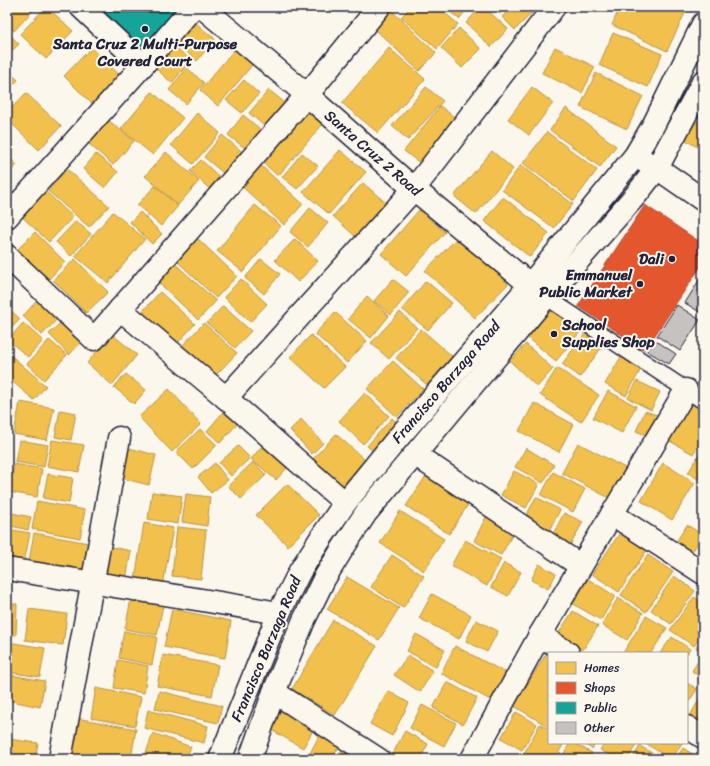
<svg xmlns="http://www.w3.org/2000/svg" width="710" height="766" viewBox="0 0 710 766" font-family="Sriracha,sans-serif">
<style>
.homes{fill:#f2c14e;stroke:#b49148}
.shops{fill:#e4572e;stroke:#aa4732}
.public{fill:#17a398;stroke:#1a7c7c}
.building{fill:#c6c2c0;stroke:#22223b}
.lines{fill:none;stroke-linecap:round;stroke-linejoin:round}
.service-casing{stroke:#22223b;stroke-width:18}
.pedestrian-casing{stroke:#22223b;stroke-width:25}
.minor-casing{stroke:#22223b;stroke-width:25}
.tertiary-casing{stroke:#22223b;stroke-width:25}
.service{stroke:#fbf7ec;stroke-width:15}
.pedestrian{stroke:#fbf7ec;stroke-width:22}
.minor{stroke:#fbf7ec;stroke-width:22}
.tertiary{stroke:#fbf7ec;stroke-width:22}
.poi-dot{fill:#22223b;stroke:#fbf7ec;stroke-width:1.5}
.labels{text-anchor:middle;stroke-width:4;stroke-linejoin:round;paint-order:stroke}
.poi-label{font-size:15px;font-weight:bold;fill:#22223b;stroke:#fbf7ec;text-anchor:end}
.street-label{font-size:15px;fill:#22223b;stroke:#fbf7ec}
</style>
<rect width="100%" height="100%" fill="#fbf7ec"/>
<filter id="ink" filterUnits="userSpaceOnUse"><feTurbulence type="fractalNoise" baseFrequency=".025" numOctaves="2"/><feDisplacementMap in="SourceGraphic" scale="8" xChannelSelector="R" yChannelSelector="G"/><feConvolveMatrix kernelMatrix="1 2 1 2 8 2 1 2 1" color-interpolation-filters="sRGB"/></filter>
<g filter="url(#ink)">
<g class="homes">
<polygon points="12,7 36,7 14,31 7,24 7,12"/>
<polygon points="46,7 47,7 73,31 46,59 20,34"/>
<polygon points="411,7 438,7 458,24 437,49 401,17"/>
<polygon points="444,7 469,7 459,19"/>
<polygon points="481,7 484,7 508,29 491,47 466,23"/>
<polygon points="491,7 506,7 500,14"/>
<polygon points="512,7 530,7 534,11 515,30 502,17"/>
<polygon points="620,7 678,7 686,11 667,51 612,25"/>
<polygon points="391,10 436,53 419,71 374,28"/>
<polygon points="191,19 215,39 197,61 173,40"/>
<polygon points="459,28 481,49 462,68 441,48"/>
<polygon points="7,32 19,44 7,56"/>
<polygon points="613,33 662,54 648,87 599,65"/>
<polygon points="171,44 191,60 172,83 153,66"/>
<polygon points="555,47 595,67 582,93 542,73"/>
<polygon points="91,48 122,77 94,106 64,76"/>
<polygon points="389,48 425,79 378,133 342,103"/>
<polygon points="235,49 253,64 218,106 200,90"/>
<polygon points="187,68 204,83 186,104 169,90"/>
<polygon points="7,70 18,80 7,91"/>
<polygon points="596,73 643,96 627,129 580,107"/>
<polygon points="244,80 259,94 242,113 226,100"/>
<polygon points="426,87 443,101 408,140 392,126"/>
<polygon points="532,87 553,103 529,135 508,119"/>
<polygon points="269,90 289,106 269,130 249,113"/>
<polygon points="152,92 183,118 153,155 121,129"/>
<polygon points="26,93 61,126 39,150 7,119 7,113"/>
<polygon points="440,106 458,120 421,164 404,151"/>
<polygon points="304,108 323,124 278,176 259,159"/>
<polygon points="566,108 616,146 600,167 550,130"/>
<polygon points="197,113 220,133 193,164 171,145"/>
<polygon points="243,115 265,133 250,152 228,135"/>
<polygon points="108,120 134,141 113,165 88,143"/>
<polygon points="697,121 703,124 703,150 685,140"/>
<polygon points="547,132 597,170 574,201 523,163"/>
<polygon points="222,135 247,156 228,177 204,157"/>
<polygon points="340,150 366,172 329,214 303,192"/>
<polygon points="492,151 513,169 476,214 454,196"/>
<polygon points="166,152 199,181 178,205 145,176"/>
<polygon points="302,153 318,166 297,189 282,177"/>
<polygon points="96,154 118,172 105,188 83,169"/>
<polygon points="7,155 17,165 7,175"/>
<polygon points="201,160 225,182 214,193 190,171"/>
<polygon points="256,161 303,204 284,225 237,182"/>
<polygon points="521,165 573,204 554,228 502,190"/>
<polygon points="67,169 109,206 89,227 48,191"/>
<polygon points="363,183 386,203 356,237 333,216"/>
<polygon points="155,186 178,206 161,226 137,205"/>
<polygon points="43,189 73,217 49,242 19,214"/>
<polygon points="503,197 549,233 530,257 484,221"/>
<polygon points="255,205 281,226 243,272 217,251"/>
<polygon points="310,208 328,223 308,247 290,232"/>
<polygon points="419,210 445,232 406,276 381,254"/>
<polygon points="113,212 145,239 108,283 75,256"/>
<polygon points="140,212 162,234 152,244 130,222"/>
<polygon points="76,221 91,234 71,256 56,242"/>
<polygon points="35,232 65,262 48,280 17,250"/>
<polygon points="458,237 508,284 475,318 425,271"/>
<polygon points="197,238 237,276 216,298 176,260"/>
<polygon points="295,239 318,261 298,282 275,260"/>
<polygon points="75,259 108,292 86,313 53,280"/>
<polygon points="261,259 280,274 264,294 245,278"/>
<polygon points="172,261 216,301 198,320 155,279"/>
<polygon points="241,279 267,304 250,322 224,297"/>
<polygon points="393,279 409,292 391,315 374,301"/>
<polygon points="426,281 452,303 428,330 402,309"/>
<polygon points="160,292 195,324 175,346 140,314"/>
<polygon points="41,296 61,315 42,335 23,316"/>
<polygon points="367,296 389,316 371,338 348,319"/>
<polygon points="223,306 251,331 235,348 207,323"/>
<polygon points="7,307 20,319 7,333"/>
<polygon points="551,308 580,332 556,361 527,337"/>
<polygon points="335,312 367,341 347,363 315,334"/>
<polygon points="400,312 417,328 389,359 371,343"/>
<polygon points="63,320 83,341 69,355 49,334"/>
<polygon points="23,323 43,341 28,357 8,340"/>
<polygon points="204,323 237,353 213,378 180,348"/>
<polygon points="421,329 452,356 427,385 396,358"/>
<polygon points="112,334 137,355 112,385 87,363"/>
<polygon points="585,334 602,347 580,377 562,364"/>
<polygon points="311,335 345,367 324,388 290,357"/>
<polygon points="49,340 67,355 44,380 27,364"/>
<polygon points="526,344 553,369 537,387 510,361"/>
<polygon points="7,352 46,386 34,400 7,377"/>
<polygon points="621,357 641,369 626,396 605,384"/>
<polygon points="393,361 423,389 397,417 367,389"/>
<polygon points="557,368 599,395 581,422 540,395"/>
<polygon points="126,374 146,390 134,404 114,387"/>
<polygon points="703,374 703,392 695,388"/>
<polygon points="637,381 660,392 651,410 628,398"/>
<polygon points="169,389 201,424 172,452 139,417"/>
<polygon points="608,391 636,406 622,433 593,418"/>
<polygon points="365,393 389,416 363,444 339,421"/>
<polygon points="689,397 703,405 703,436 693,454 666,439"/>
<polygon points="20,402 54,408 47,440 14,434"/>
<polygon points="534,403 573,424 559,452 519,431"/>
<polygon points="60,410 76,413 71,440 55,437"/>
<polygon points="645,411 657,415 648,436 636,431"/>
<polygon points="223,412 237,424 220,443 207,431"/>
<polygon points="392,418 402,427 377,455 367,446"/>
<polygon points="301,419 323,443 312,454 290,430"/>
<polygon points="200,429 217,445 193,469 176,452"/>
<polygon points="336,434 365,460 342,486 312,460"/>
<polygon points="19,440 48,445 44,467 15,462"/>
<polygon points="52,440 84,445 79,472 47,466"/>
<polygon points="578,443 629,470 613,500 562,473"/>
<polygon points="238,446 250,458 231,476 219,463"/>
<polygon points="262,446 287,468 276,480 251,459"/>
<polygon points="125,447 156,455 149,485 117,477"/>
<polygon points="526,448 554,465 543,483 515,467"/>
<polygon points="703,448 703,482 688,473"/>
<polygon points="253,462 266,475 241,499 228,486"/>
<polygon points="215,463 228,480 211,493 198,477"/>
<polygon points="663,463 695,483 672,520 641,501"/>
<polygon points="14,464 42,469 37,497 9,492"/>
<polygon points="514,471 539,484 526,508 501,495"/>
<polygon points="553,472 585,489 573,512 541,495"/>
<polygon points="428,473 471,500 449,534 406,506"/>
<polygon points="48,474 73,478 69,503 43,498"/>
<polygon points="287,484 319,515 288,546 256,515"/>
<polygon points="152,492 182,496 178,524 148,519"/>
<polygon points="186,494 210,497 207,526 182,522"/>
<polygon points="536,497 560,510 547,535 523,522"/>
<polygon points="37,501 85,510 80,538 32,529"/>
<polygon points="400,511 444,539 424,571 380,543"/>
<polygon points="7,512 31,517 28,530 7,525"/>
<polygon points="564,513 583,522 569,547 551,538"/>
<polygon points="487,515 515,530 501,555 474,541"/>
<polygon points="144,523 173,528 162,591 134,586"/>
<polygon points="626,524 653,541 619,592 592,574"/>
<polygon points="687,525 703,535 692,552 676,542"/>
<polygon points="177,527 206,530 201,579 172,576"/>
<polygon points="7,529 30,533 24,563 7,560"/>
<polygon points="34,533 94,544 88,572 29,561"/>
<polygon points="465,540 501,559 487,586 451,566"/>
<polygon points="107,546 131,551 126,580 101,576"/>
<polygon points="392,555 424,576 403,608 371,587"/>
<polygon points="648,555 673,572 646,612 621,595"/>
<polygon points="504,563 521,572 508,596 491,587"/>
<polygon points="539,564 556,574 548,589 531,580"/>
<polygon points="674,576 695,591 671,624 651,610"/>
<polygon points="347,577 399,608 379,640 327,609"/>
<polygon points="588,579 615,596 601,620 573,604"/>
<polygon points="432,594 471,615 459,639 419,618"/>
<polygon points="694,597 703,603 703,633 694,646 670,630"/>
<polygon points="618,598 643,613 627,640 602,625"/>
<polygon points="131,599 163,605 157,635 125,629"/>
<polygon points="7,604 17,604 16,635 7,635"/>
<polygon points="29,609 67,614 63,645 25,640"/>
<polygon points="172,609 231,621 225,658 164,647"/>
<polygon points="573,611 598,626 583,650 558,634"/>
<polygon points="646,616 667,628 651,653 623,653"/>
<polygon points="333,620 377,646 335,715 292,689"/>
<polygon points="476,620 498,631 487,652 466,641"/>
<polygon points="124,631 157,637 152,665 119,658"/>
<polygon points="416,634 445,650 436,667 407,651"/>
<polygon points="672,637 690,649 687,654 687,653 660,653"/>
<polygon points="703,637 703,652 696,648"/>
<polygon points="7,642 45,648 40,677 7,672"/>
<polygon points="455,646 508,674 494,702 441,673"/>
<polygon points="548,651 549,653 549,727 514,706"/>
<polygon points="163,655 218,665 212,696 157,686"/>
<polygon points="408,655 433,671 420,692 394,675"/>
<polygon points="702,655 703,656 703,679 692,671"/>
<polygon points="118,660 148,666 144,693 114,688"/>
<polygon points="10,675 45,681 40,707 7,700 7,689"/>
<polygon points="447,682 477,698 463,724 433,708"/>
<polygon points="687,683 697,689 687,705"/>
<polygon points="96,688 141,697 135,726 91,718"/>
<polygon points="159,691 222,706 218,723 155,709"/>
<polygon points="388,691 409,703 392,736 370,724"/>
<polygon points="703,693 703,728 688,719"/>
<polygon points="281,705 316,725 303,748 268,728"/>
<polygon points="422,705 456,723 444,746 410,728"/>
<polygon points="148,710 208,726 204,743 144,728"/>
<polygon points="516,712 537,724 522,750 501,738"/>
<polygon points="76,718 136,729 131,759 69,759"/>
<polygon points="540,724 549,729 549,743 564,743 555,759 521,759"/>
<polygon points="405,731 428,744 420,759 400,759 392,755"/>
<polygon points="321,732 341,743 332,759 307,759"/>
<polygon points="153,733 191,747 186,759 144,759"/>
<polygon points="7,739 38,743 35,759 7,759"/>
<polygon points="570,743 574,743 592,753 589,759 561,759"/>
<polygon points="582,743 596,743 592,749"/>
<polygon points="604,743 637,743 628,759 617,759 600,750"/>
<polygon points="645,743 682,743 672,759 670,759"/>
<polygon points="640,746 662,759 632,759"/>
<polygon points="683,748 700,759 676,759"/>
<polygon points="342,750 356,759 337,759"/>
</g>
<polygon class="shops" points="645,205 703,244 703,263 645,350 578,306"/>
<polygon class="public" points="97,7 185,7 148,51"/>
<g class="building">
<polygon points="703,274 703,314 685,303"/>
<polygon points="677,305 700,320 680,351 657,336"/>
<polygon points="655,340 676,354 669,364 647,351"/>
</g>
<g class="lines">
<g class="service-casing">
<polyline id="service" points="546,297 703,401"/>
</g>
<g class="pedestrian-casing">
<g id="pedestrian">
<polyline points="416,454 426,462 581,566"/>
<polyline points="612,514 703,573"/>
<polyline points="540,635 568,653"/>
<polyline points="274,692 378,759"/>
<polyline points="687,727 703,737"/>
<polyline points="60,759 119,438"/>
<polyline points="472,759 540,635 686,390"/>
</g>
</g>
<g class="minor-casing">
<g id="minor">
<polyline points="81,7 143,65"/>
<polyline points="202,7 307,95 414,189 545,297"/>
<polyline points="7,217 143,65 193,7"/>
<polyline points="7,256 94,339 307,95 379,7"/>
<polyline points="120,309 226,398 345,503"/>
<polyline points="226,398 414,189 554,7"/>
<polyline points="7,569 202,600 279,613"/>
</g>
</g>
<g class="tertiary-casing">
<g id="tertiary">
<polyline points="644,161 657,168 703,200"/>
<polyline points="220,759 279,613 300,571 321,538 345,503 397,439 530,285 635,156 654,124 703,24"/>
<polyline points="250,759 274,692 304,620 324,579 343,548 366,513 546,297 636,195 657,168 703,82"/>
</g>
</g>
<use href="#service" class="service"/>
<use href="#pedestrian" class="pedestrian"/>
<use href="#minor" class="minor"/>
<use href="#tertiary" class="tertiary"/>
</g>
</g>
<g class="poi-dot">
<circle cx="145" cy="29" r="4"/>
<circle cx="672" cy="259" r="4"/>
<circle cx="640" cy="284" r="4"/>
<circle cx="554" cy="334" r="4"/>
</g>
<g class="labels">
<g class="poi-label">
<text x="145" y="49" text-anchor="middle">Santa Cruz 2 Multi-Purpose<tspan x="145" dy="17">Covered Court</tspan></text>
<text x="664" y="264">Dali</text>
<text x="632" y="280">Emmanuel<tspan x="632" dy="17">Public Market</tspan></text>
<text x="562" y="330" text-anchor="start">School<tspan x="562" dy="17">Supplies Shop</tspan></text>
</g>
<g class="street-label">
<text transform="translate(373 153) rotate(41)" y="5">Santa Cruz 2 Road</text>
<text transform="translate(446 382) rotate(-49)" y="5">Francisco Barzaga Road</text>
<text transform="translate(266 649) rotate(-67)" y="5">Francisco Barzaga Road</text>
</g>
</g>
<rect width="710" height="766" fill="none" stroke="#fbf7ec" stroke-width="24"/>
<rect x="12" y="12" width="686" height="742" fill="none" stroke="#22223b" stroke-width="1.5" filter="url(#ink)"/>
<rect x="548" y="652" width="140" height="92" fill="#fbf7ec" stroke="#a4a2a5"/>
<rect x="556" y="662" width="20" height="12" fill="#f2c14e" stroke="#a4a2a5"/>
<text x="584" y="672" font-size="12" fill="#22223b">Homes</text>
<rect x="556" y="682" width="20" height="12" fill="#e4572e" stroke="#a4a2a5"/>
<text x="584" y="692" font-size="12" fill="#22223b">Shops</text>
<rect x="556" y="702" width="20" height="12" fill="#17a398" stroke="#a4a2a5"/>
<text x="584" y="712" font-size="12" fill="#22223b">Public</text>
<rect x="556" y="722" width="20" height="12" fill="#c6c2c0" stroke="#a4a2a5"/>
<text x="584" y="732" font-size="12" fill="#22223b">Other</text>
</svg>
